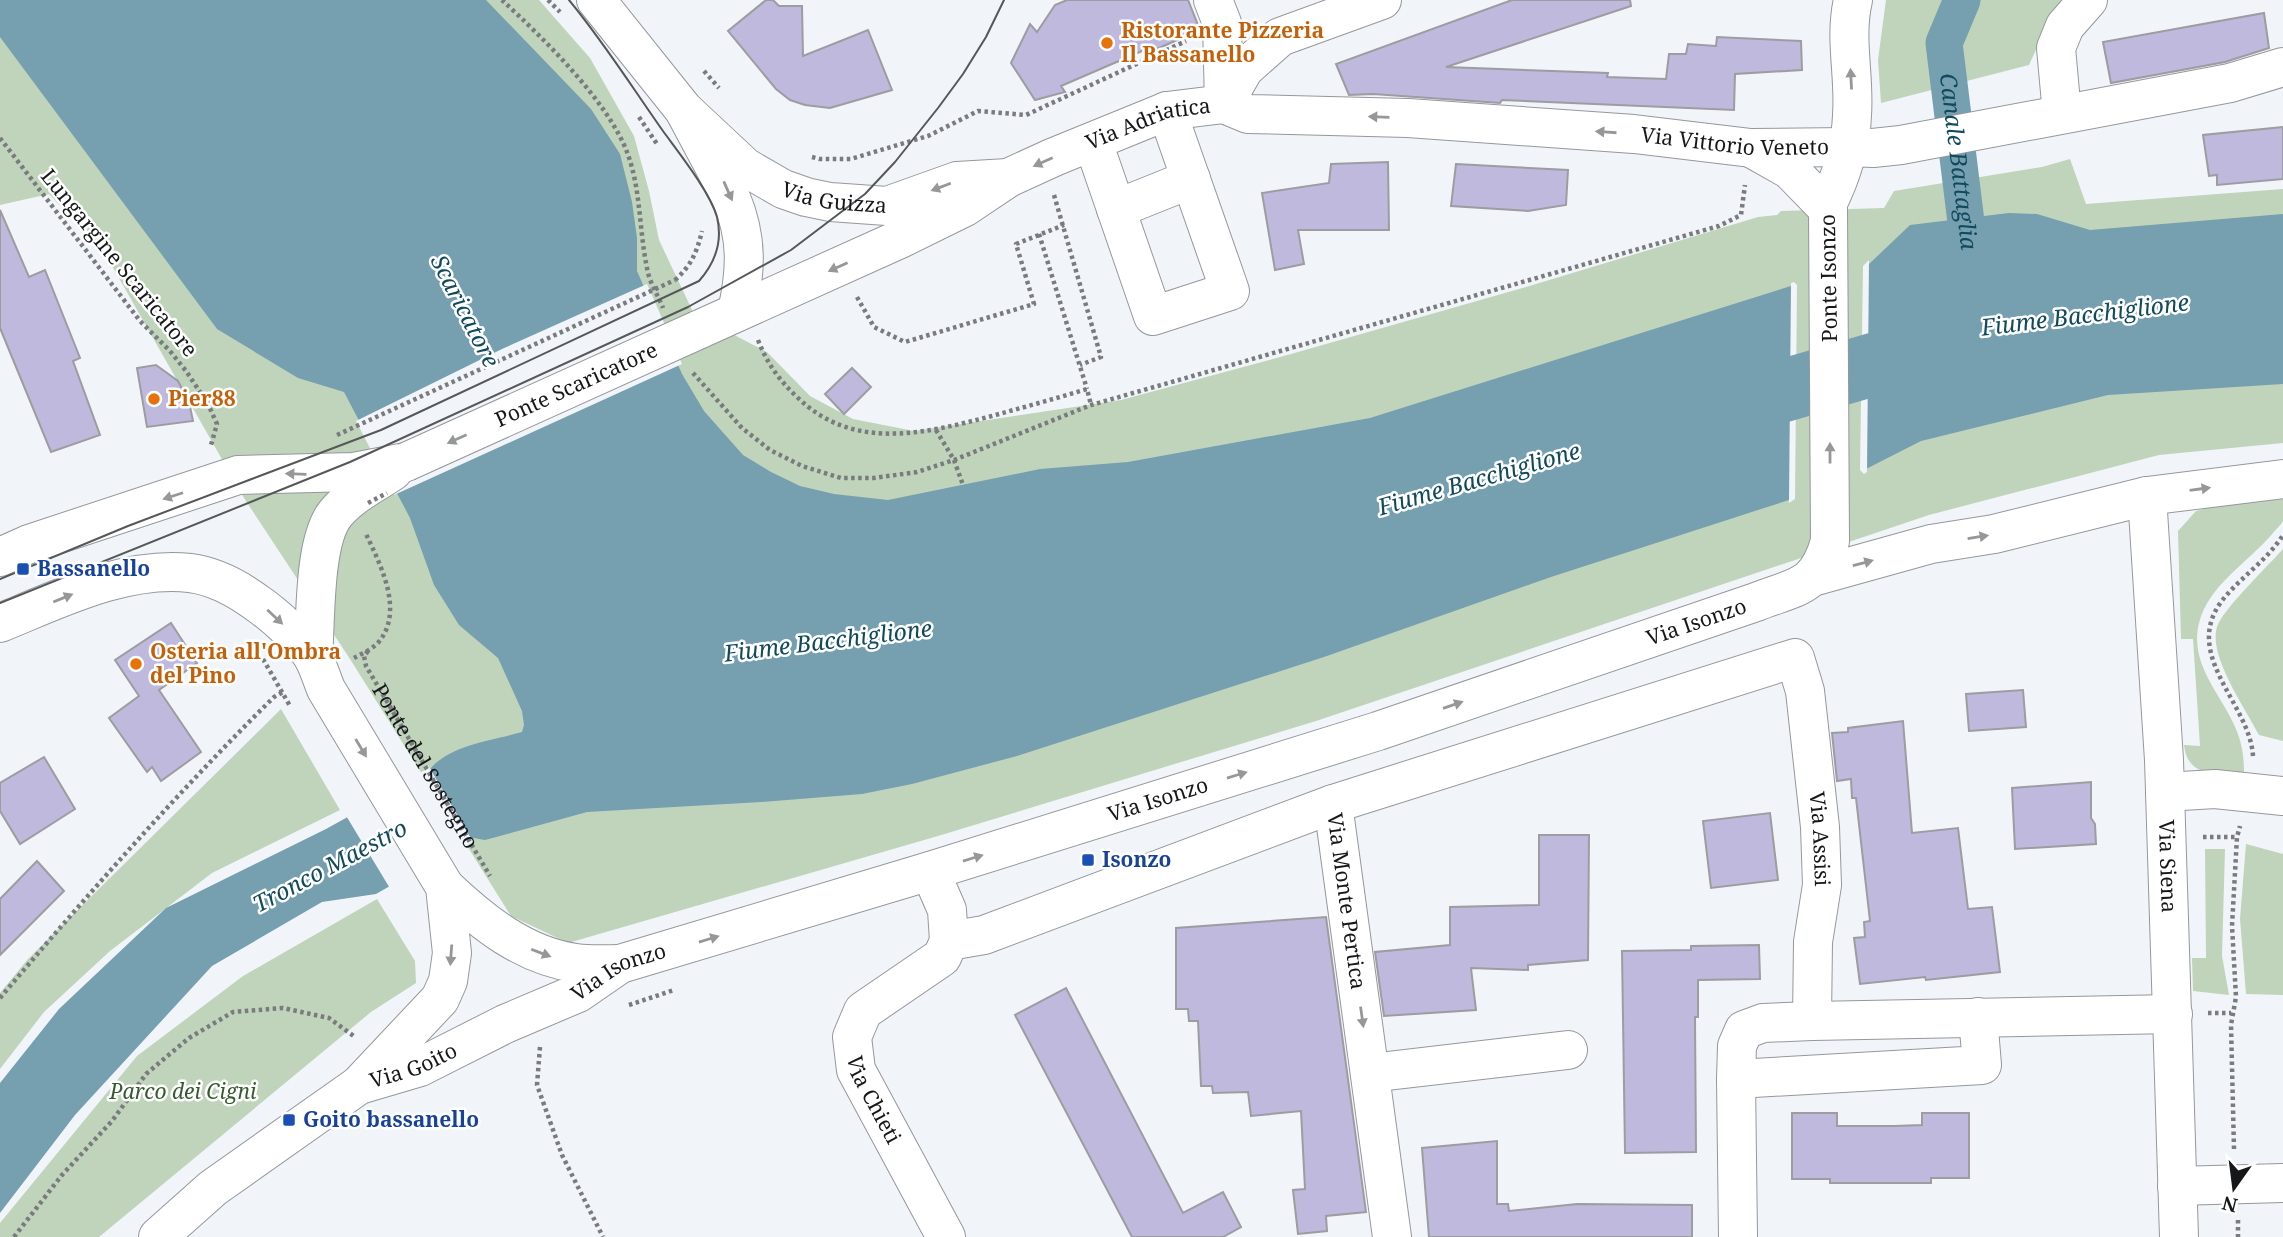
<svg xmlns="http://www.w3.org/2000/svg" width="2283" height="1237" viewBox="0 0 2283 1237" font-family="'Noto Serif',serif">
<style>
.green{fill:#bfd4bb}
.water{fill:#769faf}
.pier{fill:#f1f5f9}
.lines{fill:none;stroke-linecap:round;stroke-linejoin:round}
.canal{stroke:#769faf;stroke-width:37}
.river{stroke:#769faf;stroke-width:63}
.building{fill:#beb9dd;stroke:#9c9ca1;stroke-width:2}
.minor-casing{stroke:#94989c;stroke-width:40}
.major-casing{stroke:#94989c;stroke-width:40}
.path{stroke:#797b7e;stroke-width:4.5;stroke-dasharray:3.5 3.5;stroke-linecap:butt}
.minor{stroke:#fff;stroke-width:38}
.major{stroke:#fff;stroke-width:38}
.tram{stroke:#555759;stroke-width:2}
.major-bridge-casing{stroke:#94989c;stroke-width:40;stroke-linecap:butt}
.path-bridge{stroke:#797b7e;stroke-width:4.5;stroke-dasharray:3.5 3.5;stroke-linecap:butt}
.major-bridge{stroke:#fff;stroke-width:38}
.oneway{fill:#969798}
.food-dot{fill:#e8710a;stroke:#fff;stroke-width:2.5}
.transit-dot{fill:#1a4fb4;stroke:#fff;stroke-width:2.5}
.labels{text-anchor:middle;stroke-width:5;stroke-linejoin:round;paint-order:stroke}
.food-label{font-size:21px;font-weight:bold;fill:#c56008;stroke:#fff;text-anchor:start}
.street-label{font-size:21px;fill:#161719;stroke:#fff}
.transit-label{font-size:21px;font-weight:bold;fill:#164399;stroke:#fff;text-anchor:start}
.park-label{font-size:21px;font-style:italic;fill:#365a2f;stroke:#fff}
.water-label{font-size:23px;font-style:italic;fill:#104a5c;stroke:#fff}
</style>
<rect width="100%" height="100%" fill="#f1f5f9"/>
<g class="green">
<polygon points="0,0 539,0 590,58 634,136 649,191 659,240 694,314 767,352 810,396 853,419 914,431 1121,400 1291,354 1526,287 1758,217 1777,215 1781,211 1884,208 1894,191 2042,167 2070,159 2086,204 2283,189 2283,443 2159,455 1929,515 1316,721 938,836 568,943 511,916 350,659 244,498 103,250 49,194 0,205"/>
<polygon points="1886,0 2062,0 2055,8 2029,65 1881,103 1878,60"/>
<path d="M2283 499C2283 505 2283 515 2283 521 2281 525 2275 530 2273 533 2248 563 2209 584 2199 623 2188 668 2227 699 2239 737 2243 749 2244 761 2244 774 2218 773 2188 779 2184 745L2200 746 2193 639H2181L2178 531 2196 511 2222 504Z"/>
<path d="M2283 549V741L2259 735C2246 709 2208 656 2217 627 2222 610 2269 565 2283 549Z"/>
<polygon points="281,709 340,810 212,873 110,951 44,1012 0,1069 0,993 28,959"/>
<polygon points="2246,844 2283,854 2283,995 2246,994 2240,919"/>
<polygon points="2205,849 2225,849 2222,956 2229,995 2193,991 2192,958 2206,958"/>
<polygon points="377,899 415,961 416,983 371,1012 99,1237 0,1237 0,1223 137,1056 243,976"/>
</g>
<g class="water">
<path d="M0 0H486L591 109 620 154 632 202 637 238V271L682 374 704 411 743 455 771 472 800 486 834 494 888 500 1040 469 1128 462 1370 418 1794 285 1792 499 1551 577 1324 657 1017 756 912 784 862 794 761 802 587 812 485 840 474 838 376 894 322 902 212 966 75 1115 0 1213V1083L59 1009 166 908 326 829 427 773C446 745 491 741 522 732L524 725 522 711 498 658 459 625 434 585 410 518 344 392 298 378 217 329 0 37Z"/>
<polygon points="2009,213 2037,214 2090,230 2283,214 2283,384 2108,395 1921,441 1864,470 1867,266 1910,225"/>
</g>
<g class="pier">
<polygon points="1869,260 1867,472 1864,474 1860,470 1863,266"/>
<polygon points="1794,282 1797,285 1795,499 1789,503 1791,283"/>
<polygon points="647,284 682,364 394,495 356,421 502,349"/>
<polygon points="428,765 473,842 391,890 345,814 425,770"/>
</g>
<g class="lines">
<path class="canal" id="s1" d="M1962 0 1944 43 1972 271"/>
<polyline class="river" points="1710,412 1906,355 1949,338"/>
</g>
<g class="building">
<polygon points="766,0 773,0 779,6 802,6 803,56 868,30 892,90 830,108 805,105 790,100 776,89 728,31"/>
<polygon points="1067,0 1188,0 1200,30 1150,52 1149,48 1061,86 1065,92 1035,100 1011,63 1030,24 1037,32 1055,5"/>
<polygon points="1512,0 1630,0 1631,6 1446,67 1608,73 1607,77 1666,79 1669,54 1686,54 1688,44 1716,46 1717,37 1801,41 1802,70 1735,74 1734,110 1502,100 1500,103 1373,94 1349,95 1336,64"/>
<polygon points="2264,13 2269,48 2225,62 2111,83 2103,42"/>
<polygon points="2283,127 2283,179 2217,185 2217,175 2209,176 2203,135"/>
<polygon points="1388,162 1389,230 1298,230 1304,264 1275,270 1262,193 1329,183 1331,164"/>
<polygon points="1456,164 1568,170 1566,205 1528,211 1451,206"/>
<polygon points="0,210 29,277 45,270 80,358 73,361 100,435 51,452 0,328"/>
<polygon points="156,365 178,381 189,402 193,421 147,427 137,368"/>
<polygon points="852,368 871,387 844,414 825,394"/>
<polygon points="171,623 197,663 159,690 201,752 161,781 152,767 147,772 109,718 139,696 115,660"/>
<polygon points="2023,690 2026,727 1969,731 1966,694"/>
<polygon points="1903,721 1912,833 1958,828 1968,909 1992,907 2000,972 1926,980 1925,977 1860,984 1854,938 1865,937 1864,922 1870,921 1856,798 1852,798 1851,779 1837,781 1832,733 1848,732 1848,728"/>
<polygon points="44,757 75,809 20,844 0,811 0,783"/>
<polygon points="2091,782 2091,818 2095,824 2096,844 2015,849 2012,788"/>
<polygon points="1770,813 1778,880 1711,888 1703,821"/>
<polygon points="1539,835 1589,835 1588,960 1528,965 1528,970 1471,968 1476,1010 1384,1016 1375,952 1450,945 1450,907 1539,905"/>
<polygon points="37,861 64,891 0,955 0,899"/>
<polygon points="1326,917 1366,1212 1326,1216 1327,1231 1298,1234 1293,1190 1305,1189 1301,1111 1251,1116 1248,1092 1213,1093 1212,1086 1201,1086 1198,1021 1189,1021 1188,1009 1176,1009 1176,928"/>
<polygon points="1759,945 1760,979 1698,980 1698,1017 1695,1017 1696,1152 1625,1153 1622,951 1691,950 1691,946"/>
<polygon points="1066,988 1183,1213 1223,1192 1241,1227 1223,1237 1132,1237 1015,1015"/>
<polygon points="1792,1113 1837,1113 1837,1126 1894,1126 1922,1125 1922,1113 1969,1113 1969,1178 1931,1178 1931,1183 1830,1183 1830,1179 1792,1179"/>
<polygon points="1497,1141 1497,1204 1508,1204 1509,1211 1577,1204 1692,1205 1692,1237 1429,1237 1422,1148"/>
</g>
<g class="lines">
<g class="minor-casing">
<g id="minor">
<path d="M596 0 684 110 731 198C748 238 746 271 737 312"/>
<polyline points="1213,0 1222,23 1224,104"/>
<path id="s3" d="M684 110 745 167 783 189 806 197 830 202 887 206 957 181 1008 178"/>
<polyline points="2062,114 2056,48 2065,26 2088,0"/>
<polyline points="1093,142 1153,316 1230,291 1167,111"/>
<polyline points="1848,147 1873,148 1901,145 2230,83 2283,67"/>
<polyline points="1116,209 1191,179"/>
<path id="s4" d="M2147 496 2164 760 2179 1237"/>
<polyline points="1816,576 1931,544 1994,534 2147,496 2283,479"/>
<polyline points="2165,792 2215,789 2283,796"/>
<path id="s5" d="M1333 804 1392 1237"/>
<path id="s6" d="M930 871 947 910 949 941 942 957 863 1011 852 1037 856 1070 946 1237"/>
<path id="s7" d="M949 941 984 935 1333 804 1795 658 1805 691 1820 827 1822 885 1813 942 1812 1021"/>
<polyline points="1370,1073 1568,1050"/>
<polyline points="1736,1079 1982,1065 1978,1017"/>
<polyline points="2177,1186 2283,1183"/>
<polyline points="1738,1237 1736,1079 1737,1046 1744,1030 1763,1023 1812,1021 2173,1014"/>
</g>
</g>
<g class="major-casing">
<g id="major">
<path id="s8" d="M1224 104 1248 114 1408 118 1634 134 1751 148 1848 147"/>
<polyline points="1224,104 1244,69 1280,37 1382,0"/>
<path d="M1827 205C1841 177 1851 147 1852 115 1855 76 1844 39 1853 0"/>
<path id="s9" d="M698 330 900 239 965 207 1008 178 1054 157 1167 111 1224 104"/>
<polyline points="0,557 29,544 238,475 354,472 406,462"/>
<path d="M0 623C59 599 124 566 190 573 214 576 238 589 257 603 273 614 305 642 314 659 319 669 322 679 326 689L445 887 452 953 448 981 440 999 359 1085"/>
<path d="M313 657C316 621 313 540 336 513 351 495 374 484 393 471"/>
<path d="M445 887C482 922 524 956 576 963 590 965 605 964 620 964"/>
<path id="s10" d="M158 1237 213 1188 359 1085 420 1067 505 1024 578 993 620 964 930 871 1378 731 1756 602C1797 586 1817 588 1830 541L1828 209 1790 170 1751 148"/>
</g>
</g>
<g class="path">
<path d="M502 0C543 38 607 100 627 152 641 189 639 230 647 268 649 282 658 295 663 308"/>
<polyline points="548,0 560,12"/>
<polyline points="704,71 719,88"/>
<polyline points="639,117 657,144"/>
<polyline points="0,138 140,321 170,351 186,371 208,404 217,424 211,445"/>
<polyline points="812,157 820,159 851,159 928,136 978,111 1026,115 1186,41"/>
<polyline points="1054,195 1101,357 1080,365"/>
<polyline points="1039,234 1087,389"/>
<path d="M675 280C691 266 697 252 702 231"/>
<polyline points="857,297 874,327 905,342 1034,304 1016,244 1064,225"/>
<path d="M758 340C767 363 779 380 797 397 852 451 922 434 988 417 1021 408 1054 399 1087 389L1091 405"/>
<polyline points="693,373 742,428 770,450 802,466 841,478 874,478 917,472 954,460 1091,405 1719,226 1741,215 1745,185"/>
<polyline points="936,430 954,460 963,485"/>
<path id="s2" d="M368 651 364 656 366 666 490 876"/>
<path d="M354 658C363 653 375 648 381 639 403 608 380 564 366 534"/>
<polyline points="263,659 290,706"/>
<path d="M2253 756C2250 704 2182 656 2221 602 2239 578 2267 561 2283 535"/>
<polyline points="2203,837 2237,837"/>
<path d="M0 998C88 894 177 793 274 697L283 692"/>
<polyline points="629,1005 674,990"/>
<polyline points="2208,1013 2231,1013"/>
<polyline points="540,1047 537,1085 562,1155 603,1237"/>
<polyline points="2234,1149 2231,1025 2236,997 2232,926 2237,837 2240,826"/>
<polyline points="2238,1220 2238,1237"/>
<polyline points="14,1237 62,1175 112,1121 146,1074 189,1038 233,1012 283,1008 329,1018 355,1037"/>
</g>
<use href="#minor" class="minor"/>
<use href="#major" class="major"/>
<g class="tram">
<path d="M0 579 128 526 381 430 699 281C715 263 723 242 717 217 710 192 679 153 663 131 632 87 603 41 569 0"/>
<polyline points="0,603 350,462 688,307 791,250 865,194 895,162 938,108 963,74 986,37 1004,0"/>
</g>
<g class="major-bridge-casing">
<g id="major-bridge">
<path id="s11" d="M406 462 698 330"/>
</g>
</g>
<g class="path-bridge">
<polyline points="337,435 675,280"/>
<polyline points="368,503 387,493"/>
</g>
<use href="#major-bridge" class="major-bridge"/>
</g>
<defs><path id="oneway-solid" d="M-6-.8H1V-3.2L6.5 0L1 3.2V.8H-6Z" transform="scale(1.75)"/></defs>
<g class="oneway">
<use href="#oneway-solid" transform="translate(1851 79) rotate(-93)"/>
<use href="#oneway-solid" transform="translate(1379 117) rotate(-178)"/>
<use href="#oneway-solid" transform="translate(1606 132) rotate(-176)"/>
<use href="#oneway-solid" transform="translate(1043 162) rotate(156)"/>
<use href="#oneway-solid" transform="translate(941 187) rotate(159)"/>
<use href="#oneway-solid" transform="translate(728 191) rotate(66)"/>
<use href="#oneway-solid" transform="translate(838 267) rotate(156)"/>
<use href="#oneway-solid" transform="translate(457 439) rotate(156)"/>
<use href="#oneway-solid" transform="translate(1830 453) rotate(-90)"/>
<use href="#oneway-solid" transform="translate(296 474) rotate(-178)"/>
<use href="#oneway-solid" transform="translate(2200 489) rotate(-8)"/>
<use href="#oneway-solid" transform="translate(173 496) rotate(162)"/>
<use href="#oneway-solid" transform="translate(1978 537) rotate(-9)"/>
<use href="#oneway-solid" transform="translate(1863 563) rotate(-15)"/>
<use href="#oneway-solid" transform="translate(63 598) rotate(-22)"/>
<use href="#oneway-solid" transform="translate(275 617) rotate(43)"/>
<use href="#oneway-solid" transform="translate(1453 705) rotate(-19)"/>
<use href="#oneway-solid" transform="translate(361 748) rotate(59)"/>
<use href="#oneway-solid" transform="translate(1237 775) rotate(-17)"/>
<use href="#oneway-solid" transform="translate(973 858) rotate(-17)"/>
<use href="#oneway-solid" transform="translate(709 939) rotate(-17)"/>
<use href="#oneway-solid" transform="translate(541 953) rotate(21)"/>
<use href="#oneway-solid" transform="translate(451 955) rotate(94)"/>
<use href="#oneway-solid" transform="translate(1362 1017) rotate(82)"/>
</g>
<g class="food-dot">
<circle cx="1107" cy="43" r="7"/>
<circle cx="154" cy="399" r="7"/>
<circle cx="136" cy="664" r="7"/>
</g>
<g class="transit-dot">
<rect x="16" y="562" width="14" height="14" rx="3.5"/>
<rect x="1081" y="853" width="14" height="14" rx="3.5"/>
<rect x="282" y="1113" width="14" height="14" rx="3.5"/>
</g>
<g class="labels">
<g class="food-label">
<text x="1121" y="38">Ristorante Pizzeria<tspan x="1121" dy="24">Il Bassanello</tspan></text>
<text x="168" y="406">Pier88</text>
<text x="150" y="659">Osteria all'Ombra<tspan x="150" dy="24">del Pino</tspan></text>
</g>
<g class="street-label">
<text dy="7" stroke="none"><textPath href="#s9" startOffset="497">Via Adriatica</textPath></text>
<text dy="7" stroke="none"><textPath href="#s8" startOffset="514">Via Vittorio Veneto</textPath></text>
<text dy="7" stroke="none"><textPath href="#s3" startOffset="180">Via Guizza</textPath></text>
<text transform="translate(119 263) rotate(51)" y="7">Lungargine Scaricatore</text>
<text transform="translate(1829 278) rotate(-91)" y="7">Ponte Isonzo</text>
<text dy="7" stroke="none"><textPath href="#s11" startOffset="187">Ponte Scaricatore</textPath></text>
<text dy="7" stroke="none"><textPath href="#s10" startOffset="1671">Via Isonzo</textPath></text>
<text dy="7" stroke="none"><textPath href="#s2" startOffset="133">Ponte del Sostegno</textPath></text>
<text dy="7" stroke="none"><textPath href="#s10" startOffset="1104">Via Isonzo</textPath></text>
<text dy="7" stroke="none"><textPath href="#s7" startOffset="1076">Via Assisi</textPath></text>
<text dy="7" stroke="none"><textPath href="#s4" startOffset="371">Via Siena</textPath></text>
<text dy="7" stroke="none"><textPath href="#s5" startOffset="98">Via Monte Pertica</textPath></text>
<text dy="7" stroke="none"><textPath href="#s10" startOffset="537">Via Isonzo</textPath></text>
<text dy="7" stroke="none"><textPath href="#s10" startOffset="310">Via Goito</textPath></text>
<text dy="7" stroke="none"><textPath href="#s6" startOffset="282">Via Chieti</textPath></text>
</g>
<g class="transit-label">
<text x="37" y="576">Bassanello</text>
<text x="1102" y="867">Isonzo</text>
<text x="303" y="1127">Goito bassanello</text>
</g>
<g class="park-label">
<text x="183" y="1099">Parco dei Cigni</text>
</g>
<g class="water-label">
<text dy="8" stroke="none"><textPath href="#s1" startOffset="166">Canale Battaglia</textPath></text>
<text transform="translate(465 311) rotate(63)" y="8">Scaricatore</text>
<text transform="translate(2085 315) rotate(-7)" y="8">Fiume Bacchiglione</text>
<text transform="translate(1479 479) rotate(-16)" y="8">Fiume Bacchiglione</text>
<text transform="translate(828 641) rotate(-7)" y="8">Fiume Bacchiglione</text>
<text transform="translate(330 866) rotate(-28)" y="8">Tronco Maestro</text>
</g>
</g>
<g transform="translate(2234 1188) rotate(194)" stroke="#ffffff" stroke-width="5" paint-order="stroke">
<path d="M0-5L12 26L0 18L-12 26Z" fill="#161719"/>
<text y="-10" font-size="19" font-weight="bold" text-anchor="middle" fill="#161719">N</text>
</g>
</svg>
